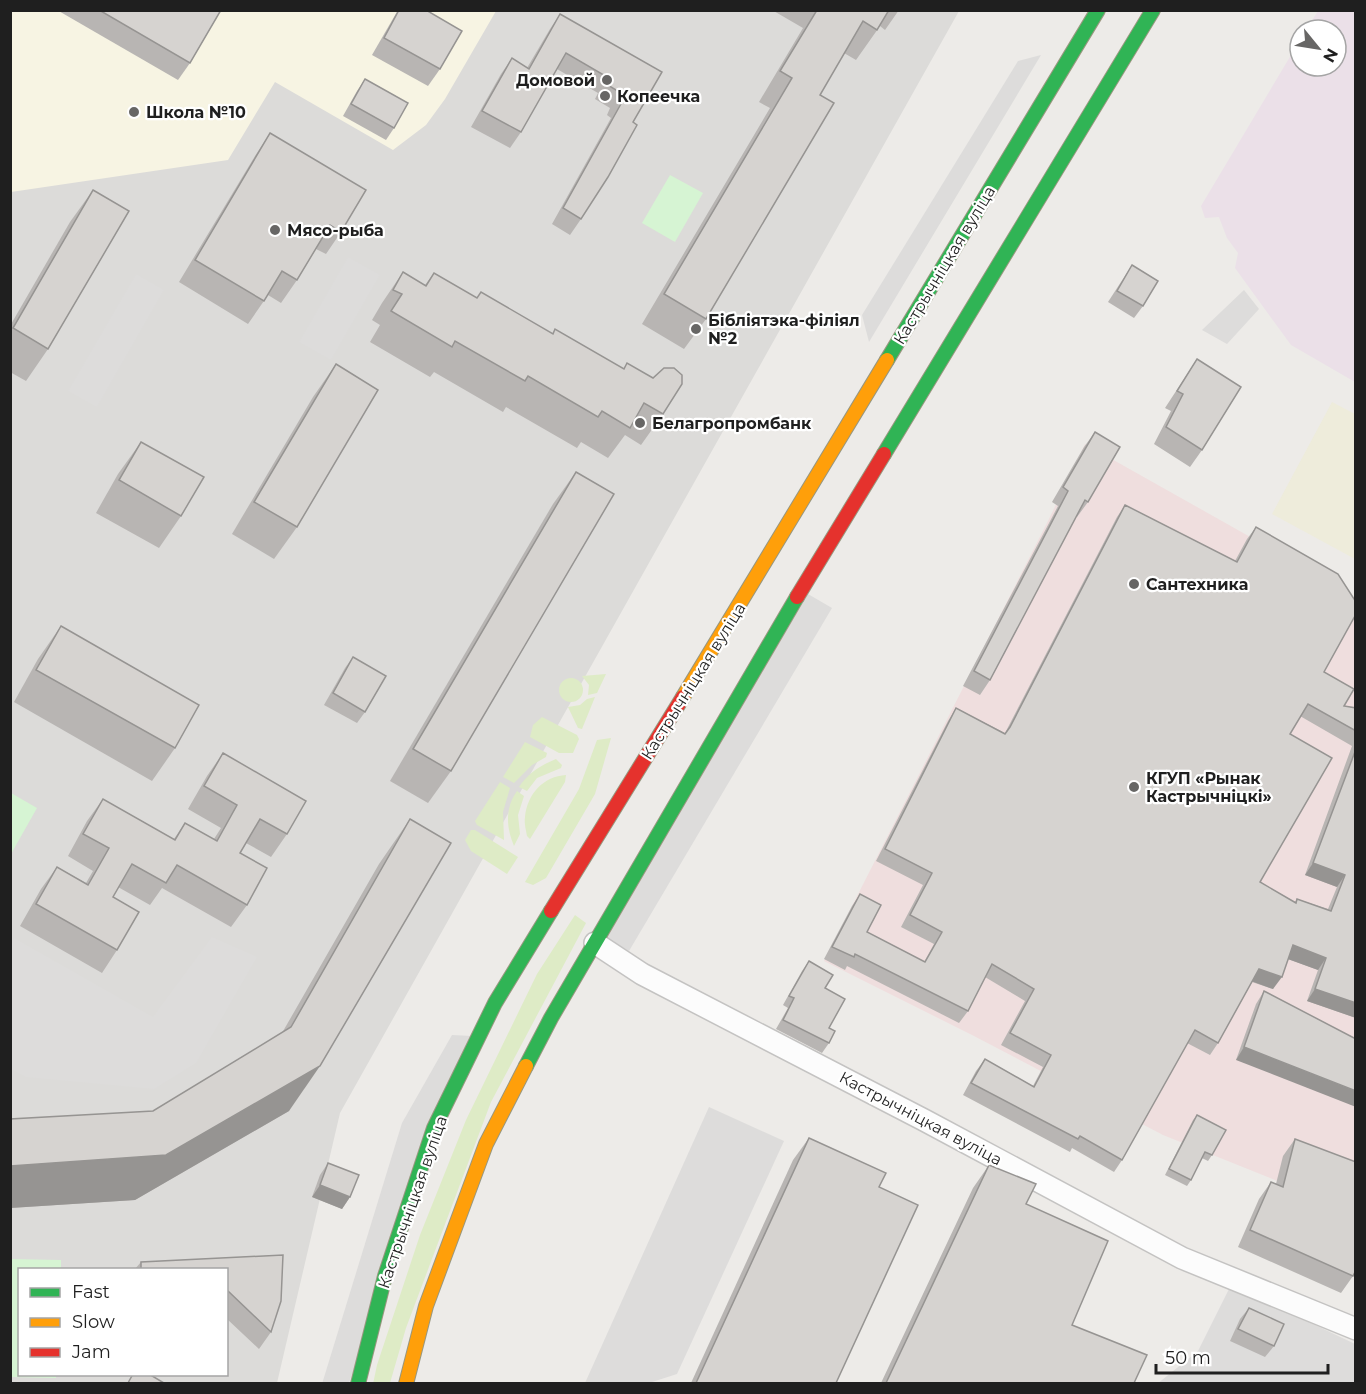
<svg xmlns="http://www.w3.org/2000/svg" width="1366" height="1394" viewBox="0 0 1366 1394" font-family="Montserrat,sans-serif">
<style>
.residential{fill:#dcdbd9;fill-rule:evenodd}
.commercial{fill:#efdede}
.industrial{fill:#ebe0e8}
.education{fill:#f7f4e3}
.farmland{fill:#eeecdb}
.grass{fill:#deebc6}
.park{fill:#d6f4d3}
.parking{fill:#dddcdb}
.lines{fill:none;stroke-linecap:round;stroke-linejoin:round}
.street-casing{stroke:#c4c3c2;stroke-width:24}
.fast-casing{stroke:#98977f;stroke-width:16}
.slow-casing{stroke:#98977f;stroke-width:16}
.jam-casing{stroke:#98977f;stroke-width:16}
.street{stroke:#fcfcfc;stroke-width:21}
.fast{stroke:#30b455;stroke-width:14}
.slow{stroke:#ff9f0a;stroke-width:14}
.jam{stroke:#e5322d;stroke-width:14}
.wall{fill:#b8b5b3;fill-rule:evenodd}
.shaded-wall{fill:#969492}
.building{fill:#d6d3d0;stroke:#969492;stroke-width:1.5}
.poi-dot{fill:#676665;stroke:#fff;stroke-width:2}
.labels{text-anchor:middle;stroke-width:4.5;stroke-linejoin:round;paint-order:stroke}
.poi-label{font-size:16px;font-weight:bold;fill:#1f1f1f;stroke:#fff;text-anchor:start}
.street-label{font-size:16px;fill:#1f1f1f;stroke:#fff}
</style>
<rect width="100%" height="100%" fill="#edebe8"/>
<path class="residential" d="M10 11H959L340 1113 277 1383H11ZM20 1270H226V1374H20Z"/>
<polygon class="commercial" points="1085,444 1334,584 1356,617 1355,1212 1163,1135 974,1036 824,961 1049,519"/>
<polygon class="industrial" points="1318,11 1355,11 1355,382 1291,345 1235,268 1238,253 1227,238 1219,217 1205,218 1201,206 1300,40 1300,66 1336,66 1336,30 1306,30"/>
<polygon class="education" points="10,11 496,11 445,99 426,125 393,150 275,82 228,160 11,192"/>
<polygon class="farmland" points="1332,402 1355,414 1355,559 1272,514"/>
<g class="grass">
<polygon points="606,674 597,693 588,695 589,685 582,676"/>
<circle cx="571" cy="690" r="12"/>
<polygon points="595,697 582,729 578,728 568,707 580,705 587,699"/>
<polygon points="542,717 577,735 579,739 573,753 559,753 530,737 533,725"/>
<polygon points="611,738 595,794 546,878 533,885 525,882 579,789 597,740"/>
<polygon points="525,742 547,753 546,757 532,765 514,783 503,777"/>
<path d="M556 759 562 765 561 768 537 778 527 791 519 787C528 773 541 765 556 759Z"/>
<path d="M566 775 565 782 530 839 527 836C526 830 524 823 525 817 527 794 544 776 566 775Z"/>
<polygon points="500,782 510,788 503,812 504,840 477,825 475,821"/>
<path d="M517 791 524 796 518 815 520 834 514 846C506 827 505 808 517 791Z"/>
<polygon points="471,830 475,830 518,857 507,874 471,851 465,840"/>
<polygon points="575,915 586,923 491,1102 406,1328 390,1383 373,1384 377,1365 420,1235 466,1120 537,974"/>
</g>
<g class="park">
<polygon points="670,175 703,193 675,242 642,223"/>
<polygon points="11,793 37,808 11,854"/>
<polygon points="11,1259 61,1260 61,1269 20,1270 20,1374 56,1375 56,1378 11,1377"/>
</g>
<g class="parking">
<polygon points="1041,55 869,342 862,315 1018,61"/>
<polygon points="348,257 380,275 331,360 299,342"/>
<polygon points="136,274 164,290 97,407 68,391"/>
<polygon points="1244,290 1259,309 1227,344 1202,330"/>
<polygon points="808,594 832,608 629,951 605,937"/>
<polygon points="212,937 257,957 196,1063 154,1089 26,1077 11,1069 10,947 14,938 153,1017"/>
<polygon points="452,1035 472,1036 349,1383 322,1384 402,1123"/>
<polygon points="709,1107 784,1141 677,1374 649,1383 585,1383"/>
<polygon points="1231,1285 1355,1344 1355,1383 1157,1384 1198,1351"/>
</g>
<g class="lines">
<g class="street-casing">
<polyline id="street" points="595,943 642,974 924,1120 1182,1258 1356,1329"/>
</g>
<g class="fast-casing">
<g id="fast">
<polyline points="887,360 1098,10"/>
<polyline points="884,454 1153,10"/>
<polyline points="526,1066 551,1018 797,597"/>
<polyline points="358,1384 385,1276 434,1128 495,1003 551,911"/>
</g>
</g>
<g class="slow-casing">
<g id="slow">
<polyline points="683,697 887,360"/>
<polyline points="406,1384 426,1306 486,1144 526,1066"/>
</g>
</g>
<g class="jam-casing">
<g id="jam">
<polyline points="797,597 884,454"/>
<polyline points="551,911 683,697"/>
</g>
</g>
<use href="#street" class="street"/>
<use href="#fast" class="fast"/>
<use href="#slow" class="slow"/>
<use href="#jam" class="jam"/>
</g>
<g class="wall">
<polygon points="57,10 221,10 190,63 178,80"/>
<polygon points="398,10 426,10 440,69 428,86 372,55"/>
<polygon points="772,10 899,10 885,30 880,26 856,60 844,53 820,95 706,319 684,349 642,324 770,108 759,102 803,28"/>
<polygon points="560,14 662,72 633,122 581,219 570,235 552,224 611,118 607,115 610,108 595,99 598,93 557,69 521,132 510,148 471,127 501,74 512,58 527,68 550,29"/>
<polygon points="365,79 394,128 386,140 343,116 357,91"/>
<polygon points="270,133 341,232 326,254 316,249 297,280 281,303 268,295 248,324 179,282 255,156"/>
<polygon points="93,190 48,349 26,381 10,372 10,326 70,222"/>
<polygon points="1132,265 1143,306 1134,318 1108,302"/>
<polygon points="403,272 425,285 434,273 477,298 552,334 555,329 623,369 627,363 663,414 641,445 625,435 608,458 581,442 577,448 506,407 503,412 434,372 430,377 370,342 380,325 372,320 382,303"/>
<polygon points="1197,359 1202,450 1190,467 1154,444 1171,411 1165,408"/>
<polygon points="336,364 297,527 274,559 232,534 313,397"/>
<polygon points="1095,432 1088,502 1077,517 1076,516 990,680 980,695 963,686 1058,506 1052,502 1084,447"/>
<polygon points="141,442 181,516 159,548 96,513 118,474"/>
<polygon points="576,472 451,771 428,803 390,781 553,504"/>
<path d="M1125 505 1235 561 1247 539 1256 527 1324 672 1344 706 1356 708V1018L1307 1001 1318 970 1288 959 1273 989 1252 982 1218 1043 1210 1055 1187 1043 1122 1160 1114 1172 1072 1148 1070 1152 963 1095 976 1071 985 1059 1033 1086 1043 1067 1001 1045 1025 1001 985 977 968 1011 959 1023 847 966 845 970 824 959 852 906 860 894 867 932 924 962 934 944 901 927 923 885 876 861 948 721 956 708 1005 733 1117 517ZM1300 716 1352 746 1305 875 1337 887 1328 909 1297 899 1295 902 1260 882 1290 734Z"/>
<polygon points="61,626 175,748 152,781 14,702 38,659"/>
<polygon points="353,657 365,712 357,723 324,705 345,668"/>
<polygon points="223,753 287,834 271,857 246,843 240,853 247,905 231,927 162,888 150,905 118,887 113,897 117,950 102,973 20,926 41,889 57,867 86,883 93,871 68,856 87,821 103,799 174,839 185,823 214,839 221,828 188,809 207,776"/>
<polygon points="410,819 289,1111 135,1200 10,1208 10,1119 153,1111 282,1033 379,864"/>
<polygon points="809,961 825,988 829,1028 829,1043 822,1053 776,1029 788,1008 783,1005 802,971"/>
<polygon points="1264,991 1356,1039 1236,1060 1256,1004"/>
<polygon points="1197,1115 1212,1155 1208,1161 1202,1158 1191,1180 1187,1186 1165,1175 1193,1120"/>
<polygon points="809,1138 879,1187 836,1383 691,1383 793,1160"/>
<polygon points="1295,1139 1353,1276 1341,1293 1238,1247 1259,1199 1271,1182 1276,1184 1283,1156"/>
<polygon points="328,1163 350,1197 342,1209 312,1197 320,1175"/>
<polygon points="989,1165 1026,1204 1072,1325 1134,1383 881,1383 973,1188"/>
<polygon points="283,1255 271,1332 259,1349 226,1318 226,1269 135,1269 141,1262"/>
<polygon points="1249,1308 1274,1346 1265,1357 1230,1341 1240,1319"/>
</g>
<g class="shaded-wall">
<polygon points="1313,863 1345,875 1337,887 1305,875"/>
<polygon points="1293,945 1326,958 1318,970 1285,958"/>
<polygon points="1259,969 1282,977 1273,989 1251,981"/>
<polygon points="1315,989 1356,1003 1356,1018 1307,1001"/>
<polygon points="1244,1047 1356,1091 1356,1107 1236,1060"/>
<polygon points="320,1066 289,1111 135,1200 10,1208 10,1166"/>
<polygon points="320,1185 350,1197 342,1209 312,1197"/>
</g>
<g class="building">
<polygon points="99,10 221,10 190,63"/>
<polygon points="399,10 426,10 462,31 440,69 384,38"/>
<polygon points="817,10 889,10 877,30 863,21 820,95 834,103 706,319 664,294 792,78 780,71"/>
<polygon points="560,14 662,72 633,122 637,125 608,177 581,219 563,208 622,102 617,100 621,93 606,84 609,78 566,53 521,132 482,111 512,58 529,69"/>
<polygon points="365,79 408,103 394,128 351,104"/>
<polygon points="270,133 366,190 341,232 330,225 297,280 282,271 264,301 195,260"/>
<polygon points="93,190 129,211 48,349 13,328"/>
<polygon points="1132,265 1158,281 1143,306 1117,291"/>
<polygon points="403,272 426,286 434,273 477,298 481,292 553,334 555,329 624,369 627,363 653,378 664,368 674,368 682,375 682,384 663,414 644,403 630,428 602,411 598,417 528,376 525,381 455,341 452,347 391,311 402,294 393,290"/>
<polygon points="1197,359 1241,387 1202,450 1166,427 1183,394 1177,391"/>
<polygon points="336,364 378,390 297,527 254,502"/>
<polygon points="1095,432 1120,447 1088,502 1085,500 990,680 974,671 1068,491 1063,487"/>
<polygon points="141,442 204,477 181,516 119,480"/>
<polygon points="576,472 614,494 451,771 413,749"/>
<polygon points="1125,505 1237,562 1256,527 1338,574 1356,602 1356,614 1324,672 1354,689 1344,706 1356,708 1356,731 1308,704 1290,734 1332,758 1260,882 1296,903 1297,899 1331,911 1345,875 1313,863 1356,749 1356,1003 1315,989 1326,958 1293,945 1282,977 1259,969 1218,1043 1195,1030 1122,1160 1080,1136 1078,1139 971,1083 985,1059 1034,1087 1051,1055 1010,1033 1034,989 992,964 968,1011 855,954 854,957 832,947 860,894 881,905 867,932 925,962 942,932 910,915 932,873 885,849 956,708 1005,734 1010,727"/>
<polygon points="61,626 199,705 175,748 36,670"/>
<polygon points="353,657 386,676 365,712 333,693"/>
<polygon points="223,753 306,801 287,834 260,819 240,853 267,868 247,905 177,865 166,883 132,864 113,897 139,912 117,950 36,904 57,867 88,885 109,848 83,834 103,799 175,840 185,823 217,841 237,805 204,786"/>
<polygon points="410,819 451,843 320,1066 166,1155 10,1166 10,1119 153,1111 291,1027"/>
<polygon points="809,961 833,975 825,988 845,999 829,1028 835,1031 829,1043 783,1020 794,998 789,996"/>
<polygon points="1264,991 1356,1039 1356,1091 1244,1047"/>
<polygon points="1197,1115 1226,1130 1212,1155 1205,1152 1191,1180 1169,1169"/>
<polygon points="809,1138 886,1173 879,1187 918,1205 836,1383 696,1383"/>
<polygon points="1295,1139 1356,1162 1356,1270 1353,1276 1250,1230 1271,1182 1283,1187"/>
<polygon points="328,1163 359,1175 350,1197 320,1185"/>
<polygon points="989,1165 1036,1184 1026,1204 1108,1241 1072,1325 1147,1355 1134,1383 886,1383"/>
<polygon points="283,1255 281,1301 271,1332 228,1291 226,1291 226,1269 141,1269 141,1262"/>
<polygon points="1249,1308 1284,1324 1274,1346 1238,1329"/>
<polygon points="133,1374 149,1374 164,1383 128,1383"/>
</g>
<g class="poi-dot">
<circle cx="607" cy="80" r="6"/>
<circle cx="605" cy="96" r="6"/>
<circle cx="134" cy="112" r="6"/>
<circle cx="275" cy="230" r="6"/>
<circle cx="696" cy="329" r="6"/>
<circle cx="640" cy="423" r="6"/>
<circle cx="1134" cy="584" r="6"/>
<circle cx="1134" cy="787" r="6"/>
</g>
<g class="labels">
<g class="poi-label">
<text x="595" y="86" text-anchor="end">Домовой</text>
<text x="617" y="102">Копеечка</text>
<text x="146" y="118">Школа №10</text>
<text x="287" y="236">Мясо-рыба</text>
<text x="708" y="326">Бібліятэка-філіял<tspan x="708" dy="18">№2</tspan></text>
<text x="652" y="429">Белагропромбанк</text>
<text x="1146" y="590">Сантехника</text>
<text x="1146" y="784">КГУП «Рынак<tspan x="1146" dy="18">Кастрычніцкі»</tspan></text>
</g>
<g class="street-label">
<text transform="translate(944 265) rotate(-59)" y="6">Кастрычніцкая вуліца</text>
<text transform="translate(693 681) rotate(-58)" y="6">Кастрычніцкая вуліца</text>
<text transform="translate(921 1118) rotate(28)" y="6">Кастрычніцкая вуліца</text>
<text transform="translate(412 1202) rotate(-71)" y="6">Кастрычніцкая вуліца</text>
</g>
</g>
<rect width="1366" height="1394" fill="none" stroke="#1f1f1f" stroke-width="24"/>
<rect x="18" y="1268" width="210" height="108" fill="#ffffff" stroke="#a5a5a5" stroke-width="1.5"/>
<rect x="30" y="1288" width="30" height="9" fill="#30b455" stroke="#a5a5a5" stroke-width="1.5"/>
<text x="72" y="1298" font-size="18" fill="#1f1f1f">Fast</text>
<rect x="30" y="1318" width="30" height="9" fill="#ff9f0a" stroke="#a5a5a5" stroke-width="1.5"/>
<text x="72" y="1328" font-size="18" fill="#1f1f1f">Slow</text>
<rect x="30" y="1348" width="30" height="9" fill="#e5322d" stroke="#a5a5a5" stroke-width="1.5"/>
<text x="72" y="1358" font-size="18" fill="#1f1f1f">Jam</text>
<g transform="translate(1318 48) rotate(120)"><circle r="28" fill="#ffffff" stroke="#a5a5a5" stroke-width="1.5"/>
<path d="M0-4.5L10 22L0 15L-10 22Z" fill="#676665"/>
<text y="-9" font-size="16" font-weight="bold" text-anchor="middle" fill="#1f1f1f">N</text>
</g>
<path d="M1156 1364v9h172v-9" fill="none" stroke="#1f1f1f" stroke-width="3"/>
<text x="1165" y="1364" font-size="18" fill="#1f1f1f" stroke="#ffffff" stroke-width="4.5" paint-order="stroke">50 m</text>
</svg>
